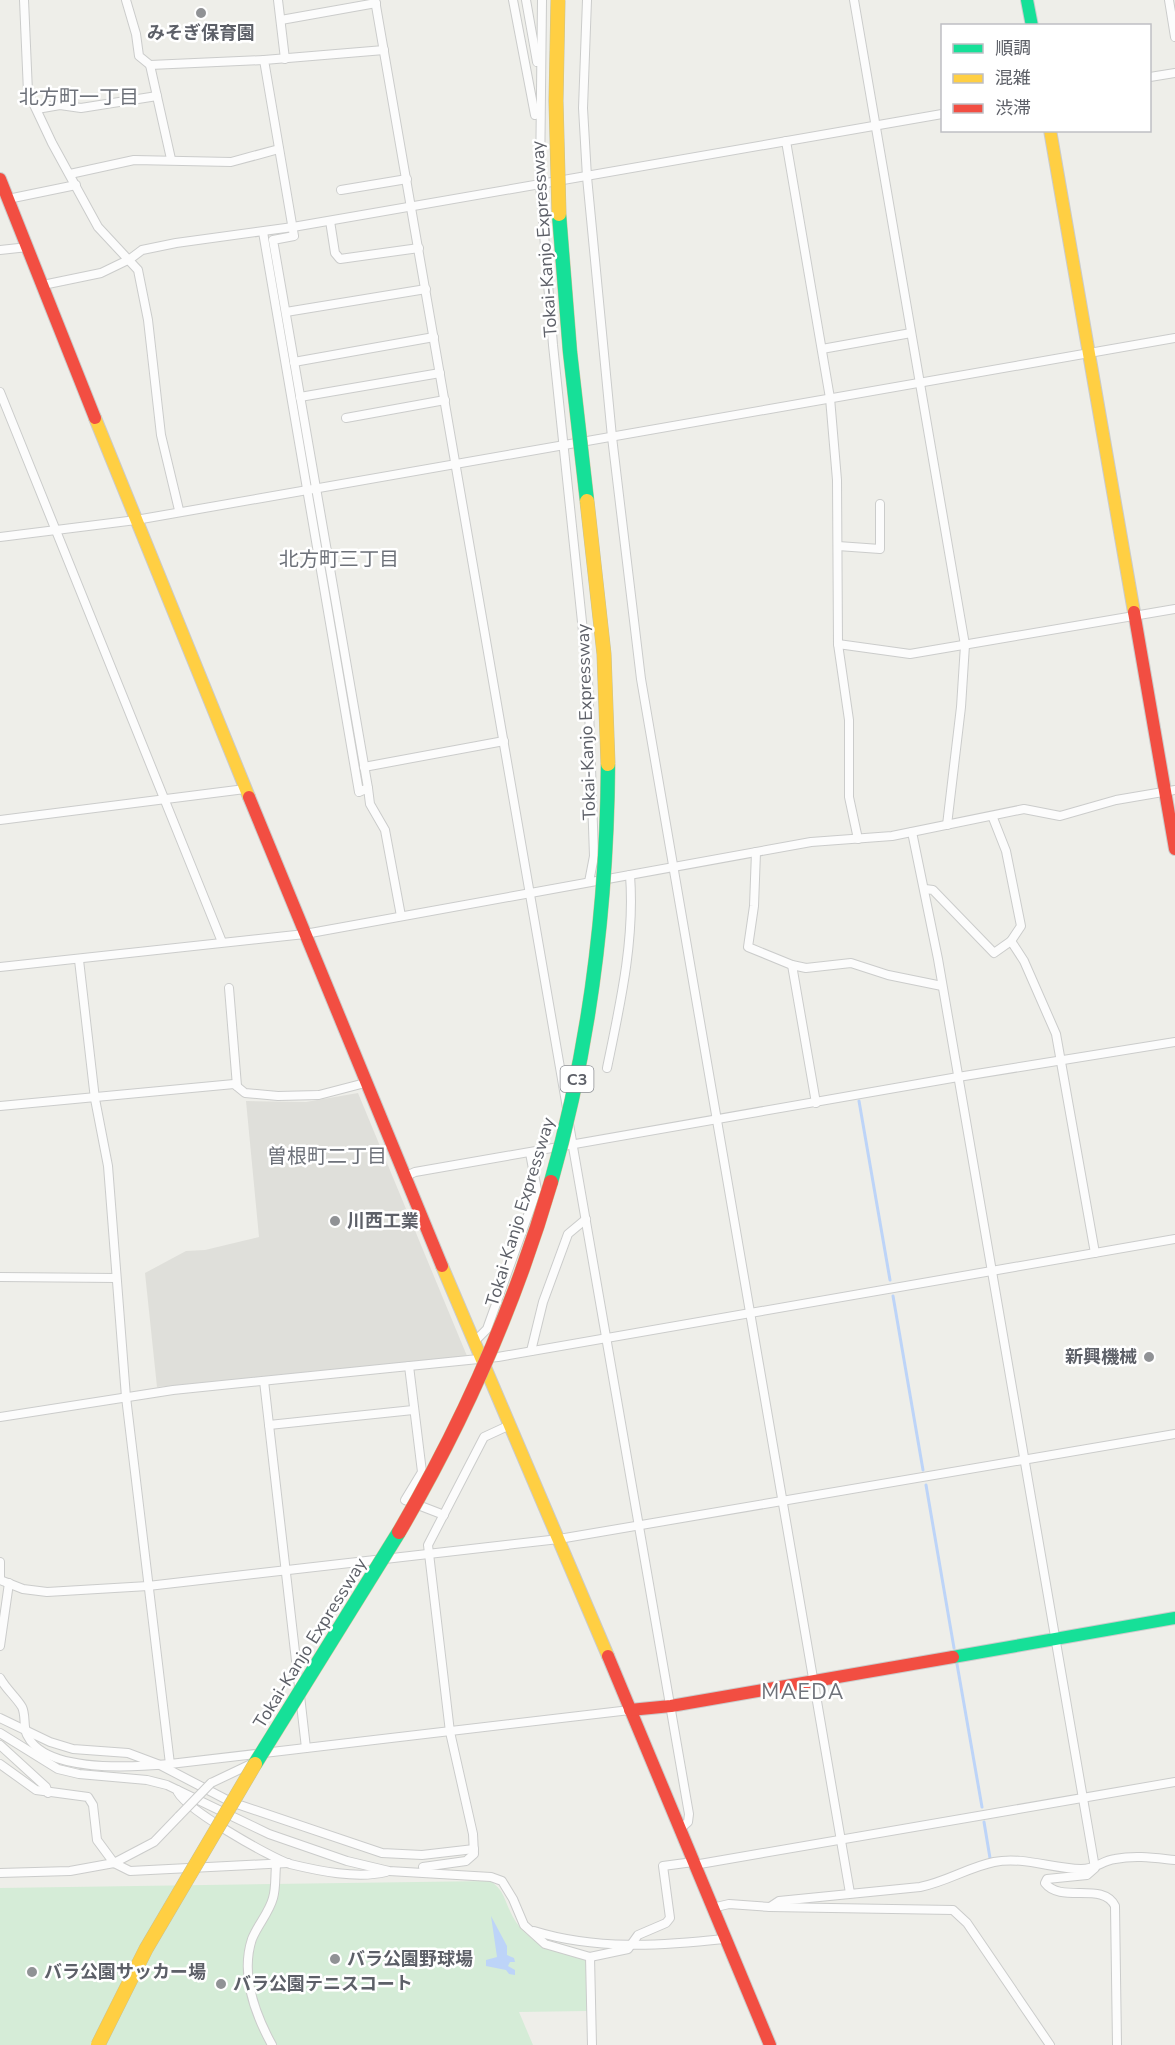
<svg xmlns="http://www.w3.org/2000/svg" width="1175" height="2045" viewBox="0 0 1175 2045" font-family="'Nunito Sans','Noto Sans JP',sans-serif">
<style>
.industrial{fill:#dfdfda}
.green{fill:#d5ecd7}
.water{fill:#bdd4f8}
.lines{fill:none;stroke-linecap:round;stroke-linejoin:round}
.stream{stroke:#bdd4f8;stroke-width:3}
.street-casing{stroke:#cbcccb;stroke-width:10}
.fast-casing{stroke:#cacbcb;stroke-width:14}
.slow-casing{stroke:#cacbcb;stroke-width:14}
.jam-casing{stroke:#cacbcb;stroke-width:14}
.street{stroke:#fcfcfc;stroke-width:8}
.fast{stroke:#16e098;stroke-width:12}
.slow{stroke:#ffcf43;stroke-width:12}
.jam{stroke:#f24e42;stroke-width:12}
.street-bridge-casing{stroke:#cbcccb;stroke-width:10;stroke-linecap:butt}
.fast-bridge-casing{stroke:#c7c195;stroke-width:15;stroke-linecap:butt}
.slow-bridge-casing{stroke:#c7c195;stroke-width:15;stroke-linecap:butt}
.jam-bridge-casing{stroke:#c7c195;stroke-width:15;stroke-linecap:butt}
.street-bridge{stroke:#fcfcfc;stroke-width:8}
.fast-bridge{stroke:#16e098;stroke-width:14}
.slow-bridge{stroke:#ffcf43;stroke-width:14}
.jam-bridge{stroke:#f24e42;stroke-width:14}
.poi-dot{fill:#909295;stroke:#fff;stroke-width:2}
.labels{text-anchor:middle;stroke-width:5;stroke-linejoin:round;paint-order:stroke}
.shield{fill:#fff;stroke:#8e9095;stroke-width:1.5}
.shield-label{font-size:16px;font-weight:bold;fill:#5d6068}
.poi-label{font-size:18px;font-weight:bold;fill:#5d6068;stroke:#fff;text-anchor:start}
.street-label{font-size:18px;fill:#5d6068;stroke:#fff}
.neighbourhood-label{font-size:20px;fill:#6e727a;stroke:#fff}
.quarter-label{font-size:21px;letter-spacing:1.5px;fill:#6e727a;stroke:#fff}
</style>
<rect width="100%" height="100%" fill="#eeeee9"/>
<polygon class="industrial" points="358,1093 467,1356 157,1387 145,1273 186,1251 205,1250 259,1237 246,1101 306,1102"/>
<path class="green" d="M490 1881C503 1889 504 1898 510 1911 524 1943 555 1953 587 1959V2011L519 2012 533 2045H0V1888Z"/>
<polygon class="water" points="491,1916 507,1946 507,1955 514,1958 515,1962 510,1962 508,1966 515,1970 515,1975 509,1974 506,1970 486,1966 486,1960 497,1957"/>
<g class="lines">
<g class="stream">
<polyline points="859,1101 890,1280"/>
<polyline points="893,1296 923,1470"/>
<polyline points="926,1485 954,1648"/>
<polyline points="957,1664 982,1807"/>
<polyline points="984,1822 990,1858"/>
</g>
<g class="street-casing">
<g id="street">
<polyline points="24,0 28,92 52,143 98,227 138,270 148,320 161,435 179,510"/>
<polyline points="126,0 136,34 139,56 150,65 171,159"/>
<polyline points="278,0 285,59"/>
<polyline points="375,0 567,1108"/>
<polyline points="513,0 535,115"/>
<polyline points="526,0 537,62"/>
<polyline points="542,0 540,184 553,345 588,679 594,856 589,882"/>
<polyline points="587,0 583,108 587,177 612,437 641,679 850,1893"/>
<polyline points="854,0 965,645 961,707 947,825"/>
<polyline points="1169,0 1175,37"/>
<polyline points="281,20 376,3"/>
<polyline points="150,65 264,60"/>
<polyline points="1150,77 1175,73"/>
<polyline points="37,109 60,105 81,108 157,96"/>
<polyline points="786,141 830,398 837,480 838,644 849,720 849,797 858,839"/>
<polyline points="70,174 134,160 231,162 279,149"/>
<polyline points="341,190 407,179"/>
<polyline points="8,199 76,185"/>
<polyline points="330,221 335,253 340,259 419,248"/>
<polyline points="263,232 359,792 368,788 370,804 385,830 401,916"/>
<polyline points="0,250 28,247"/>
<polyline points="43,285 101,273 130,259 142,250 176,243 293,227 942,114"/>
<polyline points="286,312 426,289"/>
<polyline points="822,349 911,333"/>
<polyline points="294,362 434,337"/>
<polyline points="0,392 222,942"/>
<polyline points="300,397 440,373"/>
<polyline points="346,418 445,400"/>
<polyline points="0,537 136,520 1175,338"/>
<polyline points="838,546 880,549 880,504"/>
<polyline points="838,644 910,654 1175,609"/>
<polyline points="364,767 504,741"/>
<polyline points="368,788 273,240 294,236 264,60 384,50"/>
<polyline points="993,818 1006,851 1021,926 1011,941"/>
<polyline points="0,820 245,789"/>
<path d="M912 832 938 959 1095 1868 1087 1875 1047 1879 1045 1883C1061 1904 1103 1881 1115 1906L1117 2045"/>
<polyline points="756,852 754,906 748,947 792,965 816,1103"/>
<polyline points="925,889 933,890 994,953 1011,941 1024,961 1056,1034 1095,1253"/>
<polyline points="79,960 95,1099 108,1166 126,1397 170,1764"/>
<polyline points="792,965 806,968 851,963 888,975 942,986"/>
<polyline points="0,967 305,934 811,842 892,836 1024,809 1060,816 1116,800 1175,790"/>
<polyline points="229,988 237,1086"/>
<path d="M607 1068C620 1005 635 940 630 875"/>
<polyline points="0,1106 234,1084 245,1093 278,1096 319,1095 365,1083"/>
<polyline points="569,1124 689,1814 688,1822 680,1829"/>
<polyline points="404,1177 415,1172 958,1077 1175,1042"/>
<polyline points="0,1277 116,1278"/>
<polyline points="474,1342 487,1329 537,1190 530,1153"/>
<polyline points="531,1351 543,1302 568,1234 586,1219"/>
<polyline points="409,1366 422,1472 405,1500 444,1515"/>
<polyline points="264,1381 306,1748"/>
<polyline points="0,1417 173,1390 498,1357 1175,1239"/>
<polyline points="269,1425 413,1410"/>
<polyline points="0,1562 0,1578"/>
<polyline points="0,1580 23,1589 47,1592 148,1586 559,1539 1175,1434"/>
<polyline points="0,1646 9,1583"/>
<path d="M0 1678C6 1689 16 1697 22 1707 26 1715 23 1726 27 1735 45 1774 135 1767 170 1764L630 1710"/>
<polyline points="0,1718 50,1742 73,1749 128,1753 160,1765 231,1802 382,1853 422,1855 474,1849"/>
<polyline points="0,1733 58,1769 79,1774 147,1780 167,1785 269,1834 347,1861 389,1871 491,1877 502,1881 513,1899 524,1925 545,1944 590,1957 628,1949 638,1935 666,1923 670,1918 663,1866 693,1862"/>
<polyline points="0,1745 46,1787 48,1793"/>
<polyline points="0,1764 36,1790 88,1797 93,1805 97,1840 114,1863 154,1842 179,1816"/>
<polyline points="211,1783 253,1763"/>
<path d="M177 1790C179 1806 273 1859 290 1864 319 1871 357 1879 386 1872"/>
<polyline points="694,1865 1175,1782"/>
<polyline points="423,1867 466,1861 474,1854 473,1834 450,1732 428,1545 484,1437 510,1425"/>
<polyline points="0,1873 70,1871 114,1863 130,1871 288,1863"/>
<polyline points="770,1907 953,1910 967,1923 1050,2045"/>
<path d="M712 1908 729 1904 770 1907 779 1901 920 1887C946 1882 969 1867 994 1862 1023 1856 1053 1869 1081 1869 1097 1869 1101 1861 1115 1859 1136 1855 1155 1858 1175 1860"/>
<path d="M534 1931C595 1950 661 1946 724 1939"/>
<polyline points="590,1957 592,2045"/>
<path d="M272 2045C255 2014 240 1975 252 1939 258 1924 269 1913 273 1898 276 1888 275 1876 276 1866"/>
</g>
</g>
<g class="fast-casing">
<g id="fast">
<polyline points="1027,0 1032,26"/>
<polyline points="953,1657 1175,1618"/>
</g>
</g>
<g class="slow-casing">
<g id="slow">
<polyline points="1050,130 1134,612"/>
<polyline points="95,418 249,797"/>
<polyline points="442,1266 608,1656"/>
</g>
</g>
<g class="jam-casing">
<g id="jam">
<polyline points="0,179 95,418"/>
<polyline points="1134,612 1175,849"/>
<polyline points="249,797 442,1266"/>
<polyline points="608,1656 770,2045"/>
<polyline points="630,1710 671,1706 953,1657"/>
</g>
</g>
<use href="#street" class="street"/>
<use href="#fast" class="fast"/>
<use href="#slow" class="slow"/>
<use href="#jam" class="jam"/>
<g class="street-bridge-casing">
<polyline id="street-bridge" points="179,1816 211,1783"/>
</g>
<g class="fast-bridge-casing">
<g id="fast-bridge">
<polyline points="559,214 570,352 587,501"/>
<path d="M551 1182C590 1046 607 905 608 764"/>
<polyline points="255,1764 399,1532"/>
</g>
</g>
<g class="slow-bridge-casing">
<g id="slow-bridge">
<polyline points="558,0 556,101 559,214"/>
<polyline points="587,501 604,654 608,764"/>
<polyline points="98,2045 146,1949 255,1764"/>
</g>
</g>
<g class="jam-bridge-casing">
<path id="jam-bridge" d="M399 1532C464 1421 515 1305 551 1182"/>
</g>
<use href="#street-bridge" class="street-bridge"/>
<use href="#fast-bridge" class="fast-bridge"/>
<use href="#slow-bridge" class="slow-bridge"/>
<use href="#jam-bridge" class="jam-bridge"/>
</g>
<g class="poi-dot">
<circle cx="201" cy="13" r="6"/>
<circle cx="335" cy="1221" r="6"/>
<circle cx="1149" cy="1357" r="6"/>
<circle cx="335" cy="1959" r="6"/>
<circle cx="32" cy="1972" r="6"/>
<circle cx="221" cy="1984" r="6"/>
</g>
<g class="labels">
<rect class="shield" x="560.5" y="1066" width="33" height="26" rx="4.5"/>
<g class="shield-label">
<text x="577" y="1085">C3</text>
</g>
<g class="poi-label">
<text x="201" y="39" text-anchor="middle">みそぎ保育園</text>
<text x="347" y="1227">川西工業</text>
<text x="1137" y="1363" text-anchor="end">新興機械</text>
<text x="347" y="1965">バラ公園野球場</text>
<text x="44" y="1978">バラ公園サッカー場</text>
<text x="233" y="1990">バラ公園テニスコート</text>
</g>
<g class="street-label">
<text transform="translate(544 239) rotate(-94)" y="6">Tokai-Kanjo Expressway</text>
<text transform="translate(586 722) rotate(-92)" y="6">Tokai-Kanjo Expressway</text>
<text transform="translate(520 1212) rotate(-73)" y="6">Tokai-Kanjo Expressway</text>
<text transform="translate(310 1643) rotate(-58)" y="6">Tokai-Kanjo Expressway</text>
</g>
<g class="neighbourhood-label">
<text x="79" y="104">北方町一丁目</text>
<text x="339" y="566">北方町三丁目</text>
<text x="327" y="1163">曽根町二丁目</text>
</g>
<g class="quarter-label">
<text x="803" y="1699">MAEDA</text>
</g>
</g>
<rect x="941" y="24" width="210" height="108" fill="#ffffff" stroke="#bebfc3" stroke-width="1.5"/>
<rect x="953" y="44" width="30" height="9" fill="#16e098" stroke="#bebfc3" stroke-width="1.5"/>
<text x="995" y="54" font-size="18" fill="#5d6068">順調</text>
<rect x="953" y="74" width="30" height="9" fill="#ffcf43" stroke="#bebfc3" stroke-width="1.5"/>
<text x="995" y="84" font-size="18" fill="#5d6068">混雑</text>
<rect x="953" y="104" width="30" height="9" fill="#f24e42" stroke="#bebfc3" stroke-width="1.5"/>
<text x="995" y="114" font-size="18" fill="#5d6068">渋滞</text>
</svg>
